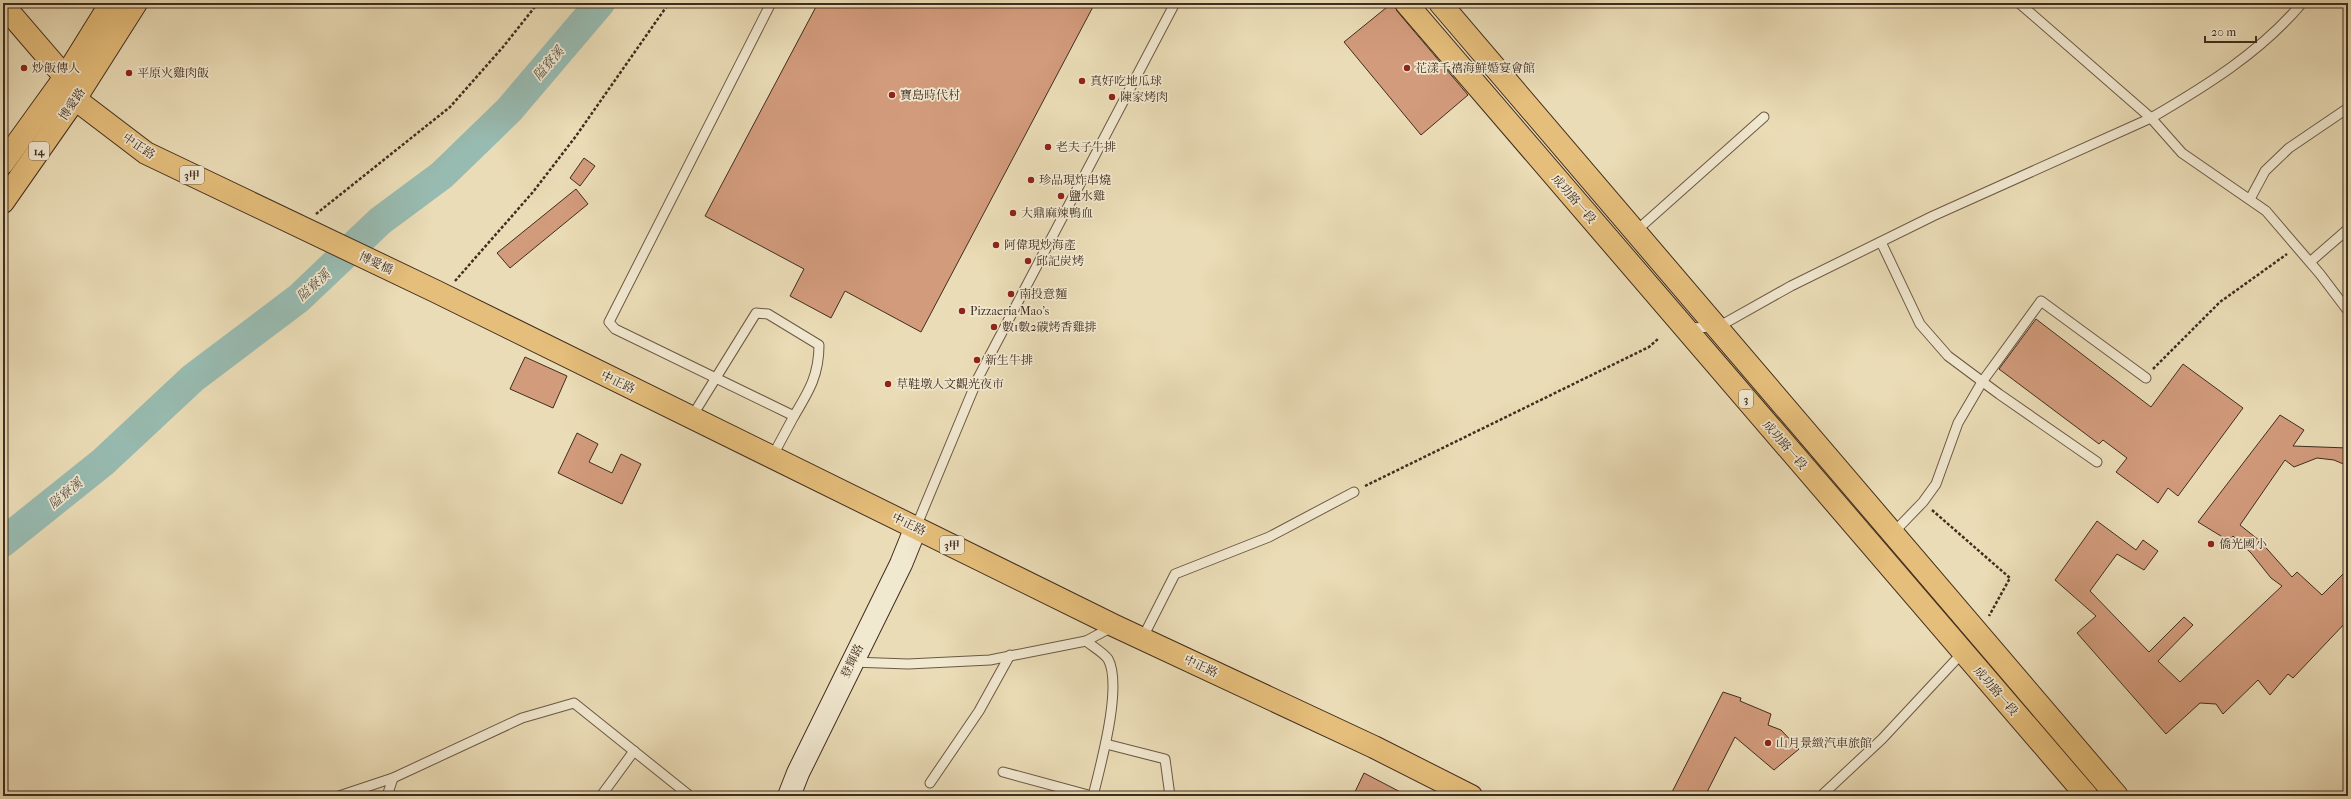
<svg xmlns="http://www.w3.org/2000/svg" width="2351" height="799" viewBox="0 0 2351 799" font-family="'IM FELL French Canon','Noto Serif TC',serif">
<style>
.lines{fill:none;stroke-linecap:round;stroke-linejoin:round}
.river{stroke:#98bbb1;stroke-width:30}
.building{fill:#d29b7c;stroke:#412d1e}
.lane-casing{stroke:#6b5944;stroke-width:11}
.secondary-casing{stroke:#412d1e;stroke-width:24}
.primary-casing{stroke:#412d1e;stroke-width:24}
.path{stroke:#412d1e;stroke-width:2.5;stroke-dasharray:3 2;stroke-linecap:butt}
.lane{stroke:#f1e8d0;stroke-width:9}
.secondary{stroke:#f1e8d0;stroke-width:22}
.primary{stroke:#e5be7b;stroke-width:22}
.poi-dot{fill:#8f2418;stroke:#f1e8d0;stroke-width:1.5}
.labels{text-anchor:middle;stroke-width:3.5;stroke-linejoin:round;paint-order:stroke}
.shield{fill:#f1e8d0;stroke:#766553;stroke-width:1}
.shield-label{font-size:11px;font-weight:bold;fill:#412d1e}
.poi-label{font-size:12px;fill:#412d1e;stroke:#f1e8d0;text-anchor:start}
.street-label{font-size:12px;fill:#412d1e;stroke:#f1e8d0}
.water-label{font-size:13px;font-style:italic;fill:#575043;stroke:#f1e8d0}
</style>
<rect width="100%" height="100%" fill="#eadcb6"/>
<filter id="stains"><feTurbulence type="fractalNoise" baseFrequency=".005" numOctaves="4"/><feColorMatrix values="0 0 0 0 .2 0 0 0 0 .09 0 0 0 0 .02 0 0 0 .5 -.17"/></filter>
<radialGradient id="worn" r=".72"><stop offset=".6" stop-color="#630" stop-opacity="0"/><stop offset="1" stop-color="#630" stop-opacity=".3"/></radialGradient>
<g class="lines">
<polyline class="river" points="3,542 103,462 193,378 299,298 380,221 442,175 509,110 600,3"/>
</g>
<g class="building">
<polygon points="818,3 1095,3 921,332 845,291 831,318 790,296 804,269 705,216"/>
<polygon points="1392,3 1394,3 1397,11 1468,95 1421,135 1344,42"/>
<polygon points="584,158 595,166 580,186 570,178"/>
<polygon points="576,189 588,204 510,268 497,253"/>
<polygon points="2036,319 2151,407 2183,364 2243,408 2178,496 2168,488 2158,503 2116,472 2127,458 2103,440 2099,444 1999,369"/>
<polygon points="525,357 567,376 553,408 510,389"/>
<polygon points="2280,415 2304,430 2293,446 2348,448 2348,466 2334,460 2317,458 2294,467 2285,460 2240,525 2260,541 2292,577 2297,572 2322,595 2348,569 2348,620 2293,678 2288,674 2270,695 2258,680 2223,714 2216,704 2200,703 2166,734 2077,633 2096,616 2055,580 2097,521 2136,550 2143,540 2158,551 2144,570 2117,554 2090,591 2149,652 2184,617 2193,625 2158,661 2180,682 2282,586 2271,578 2251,553 2233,536 2229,541 2198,522"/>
<polygon points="577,433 598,444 589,462 612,473 621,454 641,464 622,504 558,473"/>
<polygon points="1723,692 1741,698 1740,701 1771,714 1768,725 1781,730 1799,749 1774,770 1735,737 1705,796 1670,796"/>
<polygon points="1364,773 1408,796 1353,796"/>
</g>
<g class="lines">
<g class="lane-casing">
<g id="lane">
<polyline points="771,3 609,322 615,329 794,416 772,457"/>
<path d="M2302 3C2261 52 2206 86 2151 118L2182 153 2266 211 2320 274 2348 311"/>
<polyline points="2250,199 2265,171 2289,148 2348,108"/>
<polyline points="1636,231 1764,117"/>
<polyline points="1881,242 1920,324 1948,356 1999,394 2097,462"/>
<polyline points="2310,262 2348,229"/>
<polyline points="1688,328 1718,327 1791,286 1933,216 2151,118 2019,3"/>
<path d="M691 418 756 313 768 314 819 345C819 375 809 391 794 416"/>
<polyline points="916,527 978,378 1175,3"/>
<polyline points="1894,532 1923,502 1936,484 1958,423 1982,382 2041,301 2146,378"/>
<polyline points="1142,639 1175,574 1269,537 1354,492"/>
<path d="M1086 641C1092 646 1104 653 1108 659 1123 686 1100 767 1093 796"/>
<polyline points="852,662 908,664 990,660 1086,641 1114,626"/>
<polyline points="1106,744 1165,759 1170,796"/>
<polyline points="1003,772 1092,796"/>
<polyline points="930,783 979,711 1010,655"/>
<polyline points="339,796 393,778 522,718 574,703 690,796"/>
<polyline points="387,796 393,778"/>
<polyline points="601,796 634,751"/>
<polyline points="1821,796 1882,739 1964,651"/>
</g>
</g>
<g class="secondary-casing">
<polyline id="secondary" points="789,796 798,773 901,564 916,527"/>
</g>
<g class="primary-casing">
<g id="primary">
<polyline points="1406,3 2087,796"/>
<polyline points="1440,3 2117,796"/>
<polyline points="3,5 65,77 75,99 146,153 435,291 1115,626 1374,747 1471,796"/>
<polyline points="3,163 65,77 111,3"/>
<polyline points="3,202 75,99 136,3"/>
</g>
</g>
<g class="path">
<polyline points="316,214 450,107 503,47 538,3"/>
<polyline points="455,281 533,192 576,136 669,3"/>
<polyline points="2153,369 2220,302 2287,254"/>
<polyline points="1365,486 1649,347 1659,338"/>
<polyline points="1932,510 2010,578 1989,616"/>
</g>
<use href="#lane" class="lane"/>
<use href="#secondary" class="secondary"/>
<use href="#primary" class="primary"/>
</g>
<g class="poi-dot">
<circle cx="24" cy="68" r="4"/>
<circle cx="1407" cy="68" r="4"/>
<circle cx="129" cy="73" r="4"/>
<circle cx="1082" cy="81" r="4"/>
<circle cx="892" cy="95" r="4"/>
<circle cx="1112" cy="97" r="4"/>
<circle cx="1048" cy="147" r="4"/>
<circle cx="1031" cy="180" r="4"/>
<circle cx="1061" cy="196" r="4"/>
<circle cx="1013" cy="213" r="4"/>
<circle cx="996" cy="245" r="4"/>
<circle cx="1028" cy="261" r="4"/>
<circle cx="1011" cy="294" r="4"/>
<circle cx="962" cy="311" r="4"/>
<circle cx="994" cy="327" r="4"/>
<circle cx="977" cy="360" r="4"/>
<circle cx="888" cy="384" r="4"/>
<circle cx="2211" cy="544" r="4"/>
<circle cx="1768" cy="743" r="4"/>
</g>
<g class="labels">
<g class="shield">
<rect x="29" y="142" width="20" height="18" rx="3"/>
<rect x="180" y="166" width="24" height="18" rx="3"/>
<rect x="1739" y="390" width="14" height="18" rx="3"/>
<rect x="940" y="536" width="24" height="18" rx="3"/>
</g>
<g class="shield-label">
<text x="39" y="155">14</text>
<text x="192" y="179">3甲</text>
<text x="1746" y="403">3</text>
<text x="952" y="549">3甲</text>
</g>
<g class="poi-label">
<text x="32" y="72">炒飯傳人</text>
<text x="1415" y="72">花漾千禧海鮮婚宴會館</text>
<text x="137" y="77">平原火雞肉飯</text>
<text x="1090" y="85">真好吃地瓜球</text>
<text x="900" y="99">寶島時代村</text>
<text x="1120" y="101">陳家烤肉</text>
<text x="1056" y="151">老夫子牛排</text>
<text x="1039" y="184">珍品現炸串燒</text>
<text x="1069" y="200">鹽水雞</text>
<text x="1021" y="217">大鼎麻辣鴨血</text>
<text x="1004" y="249">阿偉現炒海產</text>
<text x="1036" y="265">邱記炭烤</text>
<text x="1019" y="298">南投意麵</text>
<text x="970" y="315">Pizzaeria Mao's</text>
<text x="1002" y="331">數1數2碳烤香雞排</text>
<text x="985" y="364">新生牛排</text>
<text x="896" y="388">草鞋墩人文觀光夜市</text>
<text x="2219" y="548">僑光國小</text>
<text x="1776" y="747">山月景緻汽車旅館</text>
</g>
<g class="street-label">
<text transform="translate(72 104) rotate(-56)" y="4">博愛路</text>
<text transform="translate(139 146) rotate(34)" y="4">中正路</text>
<text transform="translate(1574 199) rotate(49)" y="4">成功路一段</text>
<text transform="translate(376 263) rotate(25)" y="4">博愛橋</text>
<text transform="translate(618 382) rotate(26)" y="4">中正路</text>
<text transform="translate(1785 445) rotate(49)" y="4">成功路一段</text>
<text transform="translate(909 524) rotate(26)" y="4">中正路</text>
<text transform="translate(852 661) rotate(-64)" y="4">登輝路</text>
<text transform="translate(1201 666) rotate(25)" y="4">中正路</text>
<text transform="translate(1996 691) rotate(49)" y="4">成功路一段</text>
</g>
<g class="water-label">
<text transform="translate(548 63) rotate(-49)" y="5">隘寮溪</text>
<text transform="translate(313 285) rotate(-42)" y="5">隘寮溪</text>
<text transform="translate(65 493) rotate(-39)" y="5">隘寮溪</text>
</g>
</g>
<rect width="2351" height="799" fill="none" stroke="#eadcb6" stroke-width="16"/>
<rect x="4" y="4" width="2343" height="791" fill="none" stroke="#412d1e" stroke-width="2"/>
<rect x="8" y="8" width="2335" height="783" fill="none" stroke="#412d1e"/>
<path d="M2205 36v6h51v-6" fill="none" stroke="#412d1e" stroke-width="2"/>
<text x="2211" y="36" font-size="12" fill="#412d1e" stroke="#f1e8d0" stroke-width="3" paint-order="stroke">20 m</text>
<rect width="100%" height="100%" filter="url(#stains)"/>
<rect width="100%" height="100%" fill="url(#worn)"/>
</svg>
